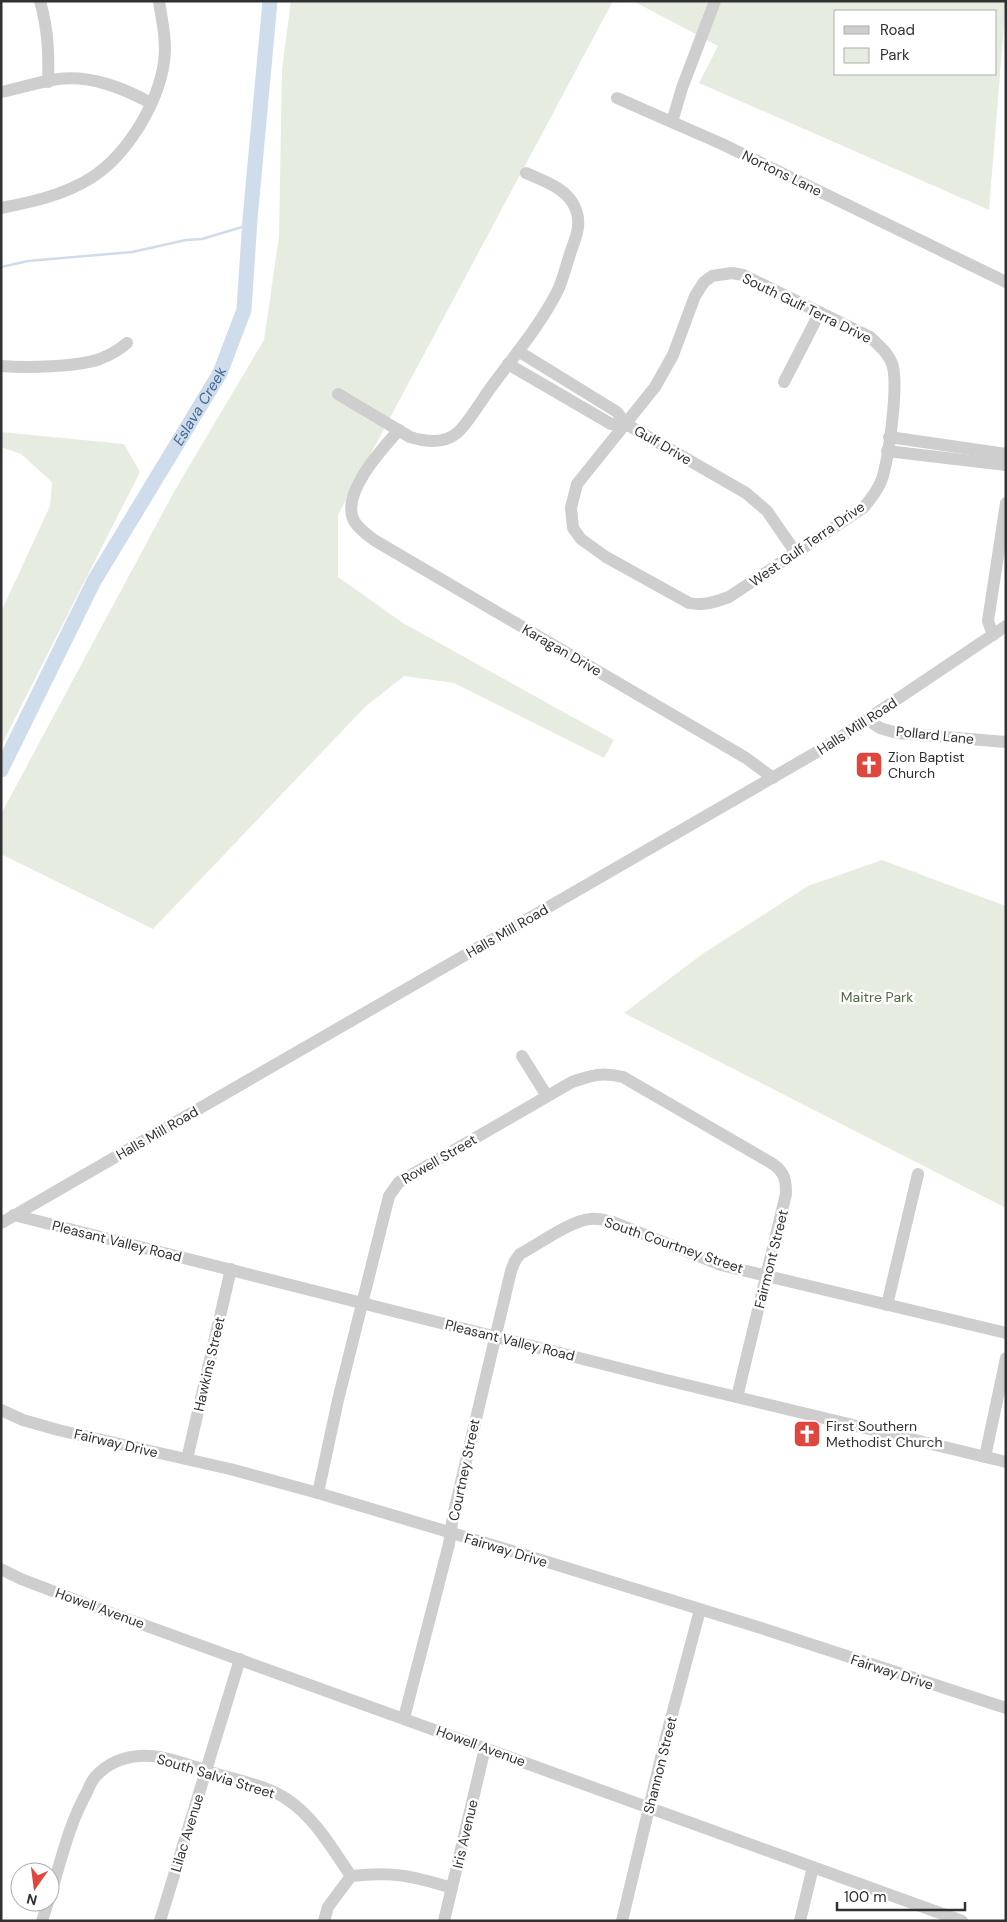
<svg xmlns="http://www.w3.org/2000/svg" width="1007" height="1922" viewBox="0 0 1007 1922" font-family="'DM Sans',sans-serif">
<style>
.green{fill:#e6ede0;fill-rule:evenodd}
.lines{fill:none;stroke-linecap:round;stroke-linejoin:round}
.stream{stroke:#cedcec;stroke-width:2.5}
.river{stroke:#cedcec;stroke-width:15}
.minor{stroke:#cecece;stroke-width:12}
.labels{text-anchor:middle;stroke-width:5;stroke-linejoin:round;paint-order:stroke}
.street-label{font-size:14px;fill:#313131;stroke:#fff}
.poi-label{font-size:14px;fill:#313131;stroke:#fff;text-anchor:start}
.park-label{font-size:14px;fill:#4f6c40;stroke:#fff}
.water-label{font-size:15px;font-style:italic;fill:#426891;stroke:#fff}
</style>
<rect width="100%" height="100%" fill="#fff"/>
<g class="green">
<polygon points="291,1 613,1 338,515 338,577 403,623 614,740 604,758 454,683 404,676 365,707 153,929 1,854 1,814 175,490 264,340 279,236 282,69"/>
<path d="M633 1H1006L989 210 699 83 718 46ZM836 11H996V74H836Z"/>
<polygon points="1,432 124,444 140,472 1,746 1,612 50,506 52,482 21,454 1,447"/>
<polygon points="882,860 914,872 915,871 919,874 1006,906 1006,1208 624,1013 701,955 808,886"/>
</g>
<g class="lines">
<polyline class="stream" points="1,267 28,261 132,252 186,240 202,239 249,225"/>
<path class="river" id="s1" d="M1 770 94 581 220 373 244 310 250 219 270 1"/>
<g class="minor">
<path d="M40 1C48 30 49 52 48 82"/>
<path d="M1 92C20 88 39 82 58 79 91 75 123 88 151 103"/>
<polyline points="617,98 722,144 1006,282"/>
<polyline points="672,122 682,88 715,1"/>
<path d="M1 208C32 202 64 195 91 178 127 155 158 104 164 62 167 42 162 21 159 1"/>
<path d="M732 273 743 275 870 337C879 346 890 354 893 367 898 388 889 457 882 479 878 490 871 499 863 508L729 597C715 602 703 606 689 603L606 557 581 539 573 528 571 508 577 484 655 387 673 355 695 296 704 282 712 276Z"/>
<polyline points="518,351 617,412 626,424 746,493 767,511 796,553"/>
<polyline points="508,364 611,424 626,424"/>
<path d="M1 366C28 368 75 367 100 359 110 355 119 350 127 343"/>
<polyline points="784,382 820,312"/>
<path d="M338 394 410 437C426 442 444 444 457 433 466 426 482 400 489 390 513 357 540 326 558 290 563 279 566 266 570 254 575 239 582 225 576 210 569 189 544 181 526 173"/>
<path d="M399 430C382 449 340 494 354 521 359 529 366 534 374 540L746 758 773 778"/>
<polyline points="889,437 1006,454"/>
<polyline points="887,451 1006,465"/>
<polyline points="993,635 988,621 1006,503"/>
<polyline points="868,720 880,728 897,733 1006,742"/>
<polyline points="522,1056 547,1096"/>
<polyline points="14,1215 666,1380 1006,1462"/>
<polyline points="1,1223 829,745 1006,626"/>
<polyline points="887,1305 918,1174"/>
<polyline points="1,1410 23,1420 58,1430 230,1469 318,1493 499,1547 761,1628 1006,1708"/>
<polyline points="985,1457 1006,1358"/>
<polyline points="187,1459 231,1269"/>
<path d="M318 1493 338 1400 389 1196 399 1182 572 1082C592 1075 602 1072 623 1077L773 1164C785 1173 786 1180 786 1194L737 1397"/>
<polyline points="1,1569 21,1579 97,1608 962,1921"/>
<path d="M404 1718 449 1544 453 1516 511 1271 515 1261 520 1254C539 1244 570 1221 590 1219 597 1218 605 1220 613 1222L721 1265 1006 1333"/>
<path d="M50 1896C61 1861 69 1824 87 1792 89 1787 92 1780 96 1776 108 1763 123 1757 140 1756 165 1754 193 1767 217 1774 240 1781 268 1786 288 1800 315 1818 333 1850 351 1876 392 1871 413 1876 452 1888"/>
<polyline points="42,1921 48,1902"/>
<polyline points="160,1921 240,1659"/>
<polyline points="324,1921 328,1907 351,1876"/>
<polyline points="444,1921 485,1748"/>
<polyline points="622,1921 665,1741 700,1610"/>
<polyline points="800,1921 813,1867"/>
</g>
</g>
<defs>
<g id="church-square" transform="scale(1.4375)"><rect x="-9" y="-9" width="18" height="18" rx="4" fill="#df463d" stroke="#fff"/><path d="M-1.2-6h2.4v3.5h3.3v2.4h-3.3V6h-2.4V-.1h-3.3v-2.4h3.3Z" fill="#fff"/></g>
</defs>
<g fill-rule="evenodd">
<use href="#church-square" x="869" y="765"/>
<use href="#church-square" x="807" y="1434"/>
</g>
<g class="labels">
<g class="street-label">
<text transform="translate(782 173) rotate(26)" y="5">Nortons Lane</text>
<text transform="translate(807 308) rotate(26)" y="5">South Gulf Terra Drive</text>
<text transform="translate(663 445) rotate(30)" y="5">Gulf Drive</text>
<text transform="translate(807 544) rotate(-35)" y="5">West Gulf Terra Drive</text>
<text transform="translate(562 650) rotate(30)" y="5">Karagan Drive</text>
<text transform="translate(857 726) rotate(-33)" y="5">Halls Mill Road</text>
<text transform="translate(935 735) rotate(6)" y="5">Pollard Lane</text>
<text transform="translate(507 931) rotate(-30)" y="5">Halls Mill Road</text>
<text transform="translate(157 1133) rotate(-30)" y="5">Halls Mill Road</text>
<text transform="translate(439 1159) rotate(-30)" y="5">Rowell Street</text>
<text transform="translate(117 1241) rotate(14)" y="5">Pleasant Valley Road</text>
<text transform="translate(674 1245) rotate(19)" y="5">South Courtney Street</text>
<text transform="translate(771 1259) rotate(-76)" y="5">Fairmont Street</text>
<text transform="translate(510 1340) rotate(14)" y="5">Pleasant Valley Road</text>
<text transform="translate(209 1364) rotate(-77)" y="5">Hawkins Street</text>
<text transform="translate(116 1443) rotate(13)" y="5">Fairway Drive</text>
<text transform="translate(464 1470) rotate(-78)" y="5">Courtney Street</text>
<text transform="translate(506 1550) rotate(17)" y="5">Fairway Drive</text>
<text transform="translate(100 1608) rotate(20)" y="5">Howell Avenue</text>
<text transform="translate(892 1672) rotate(18)" y="5">Fairway Drive</text>
<text transform="translate(481 1746) rotate(20)" y="5">Howell Avenue</text>
<text transform="translate(660 1765) rotate(-76)" y="5">Shannon Street</text>
<text transform="translate(216 1776) rotate(17)" y="5">South Salvia Street</text>
<text transform="translate(187 1833) rotate(-73)" y="5">Lilac Avenue</text>
<text transform="translate(465 1834) rotate(-77)" y="5">Iris Avenue</text>
</g>
<g class="poi-label">
<text x="888" y="762">Zion Baptist<tspan x="888" dy="16">Church</tspan></text>
<text x="826" y="1431">First Southern<tspan x="826" dy="16">Methodist Church</tspan></text>
</g>
<g class="park-label">
<text x="877" y="1002">Maitre Park</text>
</g>
<g class="water-label">
<text dy="5" stroke="none"><textPath href="#s1" startOffset="415">Eslava Creek</textPath></text>
</g>
</g>
<rect width="1007" height="1922" fill="none" stroke="#313131" stroke-width="5"/>
<rect x="834" y="10" width="162" height="65" fill="#ffffff" stroke="#adadad"/>
<rect x="844" y="26" width="25" height="8" fill="#cecece" stroke="#adadad"/>
<text x="880" y="35" font-size="15" fill="#313131">Road</text>
<rect x="844" y="48" width="25" height="15" fill="#e6ede0" stroke="#adadad"/>
<text x="880" y="60" font-size="15" fill="#313131">Park</text>
<g transform="translate(35 1887) rotate(194)"><circle r="24" fill="#ffffff" stroke="#adadad"/>
<path d="M0-4L9 19L0 12L-9 19Z" fill="#df463d"/>
<text y="-8" font-size="14" font-weight="bold" text-anchor="middle" fill="#313131">N</text>
</g>
<path d="M837 1902v8h128v-8" fill="none" stroke="#313131" stroke-width="2.5"/>
<text x="844" y="1902" font-size="15" fill="#313131" stroke="#ffffff" stroke-width="4" paint-order="stroke">100 m</text>
</svg>
